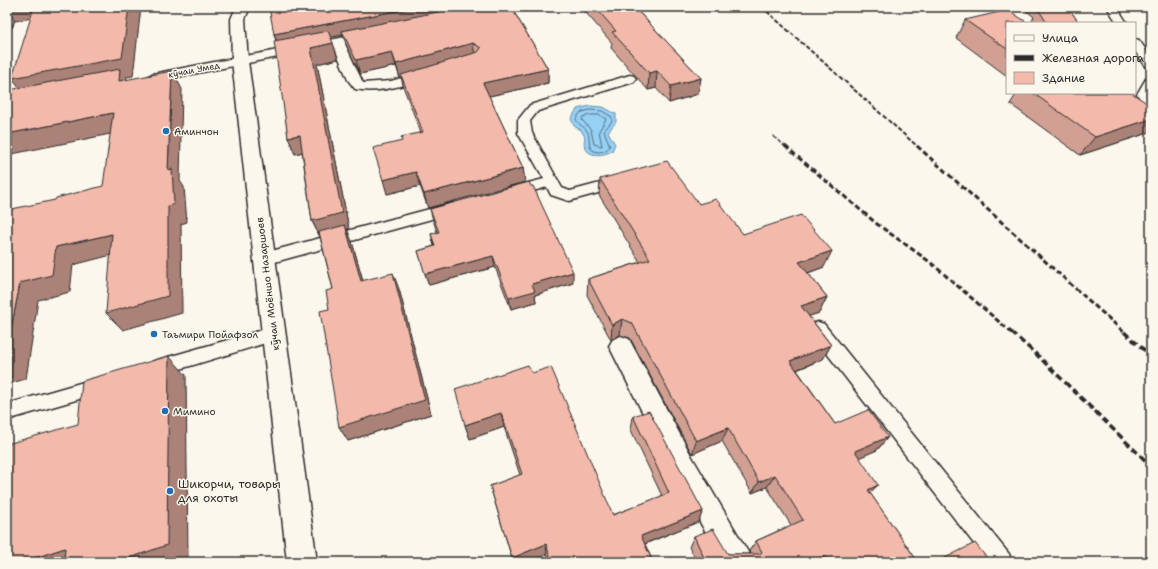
<svg xmlns="http://www.w3.org/2000/svg" width="1158" height="569" viewBox="0 0 1158 569" font-family="'Shantell Sans',sans-serif">
<style>
.water{fill:#95d0f5;stroke:#6b8ea4}
.lines{fill:none;stroke-linecap:round;stroke-linejoin:round}
.shore{stroke:#556d7c;stroke-width:1}
.lane-casing{stroke:#2b2b2b;stroke-width:3}
.street-casing{stroke:#2b2b2b;stroke-width:3}
.lane{fill:#fbf7ec;fill-rule:evenodd}
.street{fill:#fbf7ec;fill-rule:evenodd}
.rail-far2{stroke:#2b2b2b;stroke-width:2;stroke-dasharray:4.5 2;stroke-linecap:butt}
.rail-far1{stroke:#2b2b2b;stroke-width:3;stroke-dasharray:5.5 3;stroke-linecap:butt}
.rail{stroke:#2b2b2b;stroke-width:3.5;stroke-dasharray:7 3.5;stroke-linecap:butt}
.wall{fill:#d1a093;stroke:#2b2b2b}
.shaded-wall{fill:#aa8278;stroke:#2b2b2b}
.building{fill:#f3baab;stroke:#2b2b2b}
.poi-dot{fill:#1f6fb2;stroke:#fbf7ec;stroke-width:1.5}
.labels{text-anchor:middle;stroke-width:3;stroke-linejoin:round;paint-order:stroke}
.far-street-label{font-size:9px;fill:#2b2b2b;stroke:#fbf7ec}
.poi-label{font-size:10px;fill:#2b2b2b;stroke:#fbf7ec;text-anchor:start}
.street-label{font-size:10px;fill:#2b2b2b;stroke:#fbf7ec}
.near-poi-label{font-size:12px;fill:#2b2b2b;stroke:#fbf7ec;text-anchor:start}
</style>
<rect width="100%" height="100%" fill="#fbf7ec"/>
<filter id="ink" filterUnits="userSpaceOnUse"><feTurbulence type="fractalNoise" baseFrequency=".025" numOctaves="2"/><feDisplacementMap in="SourceGraphic" scale="8" xChannelSelector="R" yChannelSelector="G"/><feConvolveMatrix kernelMatrix="1 2 1 2 8 2 1 2 1" color-interpolation-filters="sRGB"/></filter>
<g filter="url(#ink)">
<path class="water" d="M590 106 603 107 616 114V122L608 132 615 144 612 151C599 158 580 156 585 137L581 130 574 126 571 119 577 109Z"/>
<g class="lines">
<g class="shore">
<path d="M590 110 602 111 612 117V121L604 131 610 146C607 150 603 152 598 152 585 151 592 139 587 131 584 126 578 125 576 119L580 113Z"/>
<polygon points="591,115 600,115 606,119 599,131 602,146 594,144 591,130 582,120 583,117"/>
</g>
<g class="lane-casing">
<g id="lane">
<polygon points="7,7 17,7 12,26 7,29"/>
<polygon points="1107,7 1117,7 1127,23 1117,23"/>
<path d="M366 33 372 36 370 38 345 44 363 83 391 81 422 72 428 76 426 79C404 85 378 94 355 89L348 80 334 46 152 82 146 78 152 74Z"/>
<polygon points="1135,39 1139,40 1151,57 1151,70 1147,68 1135,51"/>
<polygon points="630,75 634,76 636,79 634,82 538,111 530,121 532,133 562,188 570,191 619,178 624,180 626,183 624,186 569,201 551,195 547,187 513,197 508,196 506,192 508,188 544,179 518,133 518,120 530,105"/>
<polygon points="1151,76 1151,91 1149,94 1151,97 1151,110 1147,109 1137,94 1147,77"/>
<polygon points="452,203 457,204 459,208 457,212 264,265 259,263 256,259 259,255 264,253"/>
<polygon points="818,322 824,324 1009,554 1012,562 988,562 812,334 810,329 812,324"/>
<polygon points="273,327 279,329 281,334 279,339 154,377 148,374 145,369 148,364 154,361"/>
<polygon points="101,377 107,379 110,385 107,391 7,420 7,404"/>
</g>
</g>
<g class="street-casing">
<g id="street">
<polygon points="236,7 250,7 245,19 248,61 317,562 287,562 232,61 231,19"/>
<polygon points="621,336 629,339 692,457 748,552 753,562 722,562 674,475 609,346 613,339"/>
</g>
</g>
<use href="#lane" class="lane"/>
<use href="#street" class="street"/>
<g class="rail-far2">
<polyline points="762,7 918,147"/>
<polyline points="773,136 786,147"/>
</g>
<g class="rail-far1">
<polyline points="785,146 877,224 930,262 1012,333"/>
<polyline points="917,146 1125,333"/>
</g>
<g class="rail">
<polyline points="1011,332 1036,354 1151,466"/>
<polyline points="1124,332 1151,356"/>
</g>
</g>
<g class="wall">
<polygon points="511,7 548,69 548,83 489,96 523,168 525,182 428,208 420,186 387,194 402,141 421,133 404,89 401,77 400,78 396,66 360,74 346,44 343,35 330,37 338,59 317,64 349,229 347,229 352,242 363,281 399,289 431,414 348,441 329,309 333,289 320,237 312,221 302,152 295,154 288,137 276,41 274,34"/>
<polygon points="581,7 634,7 701,78 698,94 669,103 656,88 648,90 611,48 612,43"/>
<polygon points="1022,7 1068,7 1079,23 1033,23 1032,20 1034,17"/>
<polygon points="965,20 1007,23 1007,76 956,38"/>
<polygon points="1017,93 1132,93 1148,133 1080,155 1010,104"/>
<polygon points="600,179 699,204 743,234 824,267 808,273 827,297 819,313 809,316 831,345 823,359 797,370 835,424 888,437 877,450 859,457 870,493 918,562 697,562 689,547 694,536 728,554 751,554 749,551 756,541 791,525 767,487 752,493 722,441 692,454 630,338 620,335 611,340 587,295 588,279 640,262 599,195"/>
<polygon points="430,209 573,283 535,295 536,302 511,309 495,267 429,285 418,251 434,246 431,234 437,232 433,220"/>
<polygon points="532,373 613,515 662,496 631,430 633,416 703,511 698,522 645,544 653,562 550,562 547,554 528,562 513,562 490,486 520,475 504,427 470,439 465,425"/>
</g>
<g class="shaded-wall">
<polygon points="7,7 44,7 49,15 15,21 7,10"/>
<polygon points="129,7 141,7 133,76 126,77 132,87 27,97 12,78"/>
<polygon points="417,7 485,7 342,31 343,35 279,47 274,34"/>
<polygon points="333,43 338,59 317,64 349,229 347,229 352,242 368,298 320,237 312,221 311,48"/>
<polygon points="473,43 475,57 400,78 396,64"/>
<polygon points="392,52 396,66 360,74 356,60"/>
<polygon points="548,69 548,83 485,97 483,83"/>
<polygon points="172,71 182,89 180,181 184,187 187,222 181,224 182,313 123,330 106,313 168,206 168,170"/>
<polygon points="657,71 656,88 648,90 649,73"/>
<polygon points="701,78 698,94 669,103 671,86"/>
<polygon points="113,113 125,131 7,155 7,157 7,134"/>
<polygon points="1151,119 1151,130 1148,133 1080,155 1095,137"/>
<polygon points="300,135 307,151 295,154 288,137"/>
<polygon points="523,168 525,182 428,208 424,194"/>
<polygon points="416,172 420,186 387,194 383,180"/>
<polygon points="112,234 127,251 73,265 70,292 38,300 26,379 7,384 7,350 20,283 56,247"/>
<polygon points="832,251 824,267 793,278 799,262"/>
<polygon points="493,256 495,267 429,285 425,274"/>
<polygon points="573,272 573,283 535,295 536,302 511,309 509,298 532,284"/>
<polygon points="393,273 399,289 431,414 348,441 339,427"/>
<polygon points="827,297 819,313 794,321 801,306"/>
<polygon points="622,319 620,335 611,340 612,325"/>
<polygon points="831,345 823,359 783,375 790,361"/>
<polygon points="169,356 186,375 188,558 176,562 118,562"/>
<polygon points="501,413 504,427 470,439 465,425"/>
<polygon points="728,428 722,441 692,454 696,441"/>
<polygon points="888,437 877,450 845,464 855,451"/>
<polygon points="775,475 767,487 752,493 759,482"/>
<polygon points="878,485 867,496 868,490"/>
<polygon points="703,511 698,522 639,546 641,536"/>
<polygon points="546,544 547,554 528,562 513,562 512,558"/>
<polygon points="65,548 88,562 22,562"/>
<polygon points="825,556 818,562 811,562"/>
</g>
<g class="building">
<polygon points="34,7 129,7 122,58 12,78"/>
<polygon points="269,7 417,7 274,34"/>
<polygon points="463,7 511,7 548,69 483,83 523,168 424,194 416,172 383,180 373,148 402,141 401,137 423,132 401,75 478,52 481,48 473,43 396,64 392,52 356,60 342,31"/>
<polygon points="595,7 634,7 701,78 671,86 657,71 649,73 612,32 616,31"/>
<polygon points="1041,7 1068,7 1079,23 1047,23 1038,9 1042,8"/>
<polygon points="1008,10 1028,23 1007,23 1007,49 965,20"/>
<polygon points="328,31 333,43 311,48 342,213 312,221 300,135 288,137 274,41"/>
<polygon points="120,69 119,81 172,71 168,170 172,169 174,204 168,206 168,296 106,313 112,234 56,247 52,275 20,283 7,350 7,210 55,200 56,198 103,186 113,113 7,134 7,96 9,90"/>
<polygon points="1033,93 1132,93 1151,106 1151,119 1095,137"/>
<polygon points="667,161 699,204 716,199 743,234 801,215 832,251 799,262 827,297 801,306 831,345 790,361 835,424 868,410 888,437 855,451 878,485 868,490 918,562 829,562 825,556 811,562 706,562 694,536 713,529 728,554 760,554 762,552 756,541 803,520 775,475 759,482 728,428 696,441 632,323 622,319 612,325 588,279 650,259 600,179"/>
<polygon points="529,182 531,186 533,186 573,272 532,284 535,291 509,298 493,256 425,274 418,251 435,246 431,234 439,232 430,209"/>
<polygon points="345,225 361,281 393,273 425,400 339,427 320,311 329,309 326,291 333,289 319,232"/>
<polygon points="169,356 167,545 118,562 64,562 65,548 22,562 7,562 7,444 78,424 82,381"/>
<polygon points="528,365 532,373 551,367 613,515 669,493 633,416 649,411 703,511 641,536 653,562 552,562 546,544 512,558 490,486 522,474 501,413 465,425 455,389"/>
<polygon points="975,543 990,562 937,562"/>
</g>
</g>
<g class="poi-dot">
<circle cx="166" cy="131" r="4"/>
<circle cx="154" cy="334" r="4"/>
<circle cx="165" cy="411" r="4"/>
<circle cx="170" cy="491" r="4"/>
</g>
<g class="labels">
<g class="far-street-label">
<text transform="translate(194 70) rotate(-11)" y="3">кӯчаи Умед</text>
</g>
<g class="poi-label">
<text x="174" y="135">Аминчон</text>
<text x="162" y="338">Таъмири Пойафзол</text>
<text x="173" y="415">Мимино</text>
</g>
<g class="street-label">
<text transform="translate(267 284) rotate(-97)" y="4">кӯчаи Моёншо Назаршоев</text>
</g>
<g class="near-poi-label">
<text x="178" y="488">Шикорчи, товары<tspan x="178" dy="14">для охоты</tspan></text>
</g>
</g>
<rect width="1158" height="569" fill="none" stroke="#fbf7ec" stroke-width="24"/>
<rect x="12" y="12" width="1134" height="545" fill="none" stroke="#2b2b2b" stroke-width="1.5" filter="url(#ink)"/>
<rect x="1006" y="22" width="130" height="72" fill="#fbf7ec" stroke="#a8a59f"/>
<rect x="1014" y="35" width="20" height="6" fill="#fbf7ec" stroke="#a8a59f"/>
<text x="1042" y="42" font-size="12" fill="#2b2b2b">Улица</text>
<rect x="1014" y="55" width="20" height="6" fill="#2b2b2b" stroke="#a8a59f"/>
<text x="1042" y="62" font-size="12" fill="#2b2b2b">Железная дорога</text>
<rect x="1014" y="72" width="20" height="12" fill="#f3baab" stroke="#a8a59f"/>
<text x="1042" y="82" font-size="12" fill="#2b2b2b">Здание</text>
</svg>
